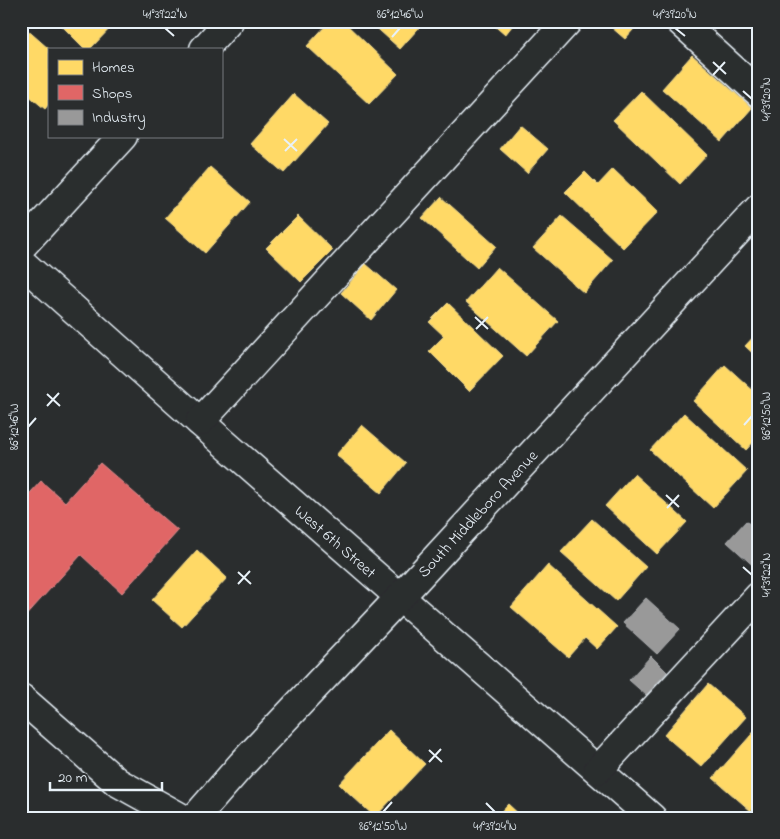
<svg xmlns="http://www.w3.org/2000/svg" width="780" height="839" viewBox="0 0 780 839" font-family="'Indie Flower',sans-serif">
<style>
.homes{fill:#ffd966;stroke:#f8e092}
.shops{fill:#e06666;stroke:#e29092}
.industry{fill:#999;stroke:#b1b3b6}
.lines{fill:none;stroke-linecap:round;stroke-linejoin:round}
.minor-casing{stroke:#e8f1f8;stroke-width:31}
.minor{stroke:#2a2d2e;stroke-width:28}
.rail{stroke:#e8f1f8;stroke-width:4;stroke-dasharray:8 4;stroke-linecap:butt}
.ticks{fill:none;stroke:#e8f1f8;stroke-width:2}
.labels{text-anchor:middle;stroke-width:5;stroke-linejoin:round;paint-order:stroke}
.street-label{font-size:16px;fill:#e8f1f8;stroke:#2a2d2e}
.neatline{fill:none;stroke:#e8f1f8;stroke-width:2}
.ticks-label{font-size:12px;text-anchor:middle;fill:#e8f1f8}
</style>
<rect width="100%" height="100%" fill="#2a2d2e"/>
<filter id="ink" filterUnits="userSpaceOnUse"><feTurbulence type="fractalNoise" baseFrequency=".02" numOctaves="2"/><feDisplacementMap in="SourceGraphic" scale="10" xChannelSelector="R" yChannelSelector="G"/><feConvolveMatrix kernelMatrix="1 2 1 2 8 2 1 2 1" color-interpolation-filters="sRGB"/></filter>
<g filter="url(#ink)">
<g class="homes">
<polygon points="57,21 117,21 90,49 85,49"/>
<polygon points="330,21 343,21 398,74 369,104 307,46"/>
<polygon points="369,21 425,21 400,49"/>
<polygon points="489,21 516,21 505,35"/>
<polygon points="604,21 641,21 625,39"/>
<polygon points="24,27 49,49 49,104 45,109 21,89 21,31"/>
<polygon points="692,55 752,108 722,142 662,89"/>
<polygon points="641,91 707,155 680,184 613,120"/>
<polygon points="294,94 328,124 284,173 250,144"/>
<polygon points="520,125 548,149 527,173 500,149"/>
<polygon points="210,167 250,202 205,253 165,218"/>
<polygon points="613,169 658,212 623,248 565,192 585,172 598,185"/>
<polygon points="441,197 496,246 477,268 422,218"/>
<polygon points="298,216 333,250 301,282 266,248"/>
<polygon points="562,216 613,260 584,293 533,248"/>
<polygon points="366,264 396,290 371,320 341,293"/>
<polygon points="497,267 558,321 526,356 466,302"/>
<polygon points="448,303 503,356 469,391 429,351 444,336 429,322"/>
<polygon points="759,331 759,359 745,346"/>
<polygon points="725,365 759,396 759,436 746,450 693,401"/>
<polygon points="684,413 747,471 713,508 650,450"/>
<polygon points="362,425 406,463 381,493 336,455"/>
<polygon points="634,474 687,522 657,554 605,506"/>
<polygon points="592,519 646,567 616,601 561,552"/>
<polygon points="197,550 227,578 182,627 152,600"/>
<polygon points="548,565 617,627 597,649 585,638 568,657 511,607"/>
<polygon points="708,684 746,717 701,767 664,735"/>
<polygon points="759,726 759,802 751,811 713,778"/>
<polygon points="389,730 425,764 375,817 339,784"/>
<polygon points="508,804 523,818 495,818"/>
</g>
<polygon class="shops" points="100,463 178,531 122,593 81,555 21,621 21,503 41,481 65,502"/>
<g class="industry">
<polygon points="746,521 759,532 758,570 727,542"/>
<polygon points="646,598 680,629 657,654 623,623"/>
<polygon points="651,656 667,672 646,695 629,680"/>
</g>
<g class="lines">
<g class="minor-casing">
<g id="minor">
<polyline points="680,21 759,93"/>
<polyline points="204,49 229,21"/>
<polyline points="21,247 123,136"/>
<polyline points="21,262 200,422 652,818"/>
<polyline points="200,422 568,21"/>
<polyline points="21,698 117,782 182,818"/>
<polyline points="598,770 759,596"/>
<polyline points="195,818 242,764 400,597 759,208"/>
</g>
</g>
<use href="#minor" class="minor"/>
<polyline class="rail" points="21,805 36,818"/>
</g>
</g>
<path class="ticks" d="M165 28 174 36M675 28 685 36M392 37 400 28M713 62 726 74M713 75 725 62M743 91 752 99M284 139 297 151M285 151 297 139M475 317 488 329M476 329 488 317M47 394 60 406M47 406 59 393M744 425 752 416M28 427 36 418M666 495 679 507M667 508 679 495M743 567 752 575M238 572 251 584M238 584 250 571M429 750 442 762M429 762 441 749M486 803 495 812M383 812 392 802"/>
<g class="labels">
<g class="street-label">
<text transform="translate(477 513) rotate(-47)" y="6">South Middleboro Avenue</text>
<text transform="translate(336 541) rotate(41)" y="6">West 6th Street</text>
</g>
</g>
<rect width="780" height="839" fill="none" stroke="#2a2d2e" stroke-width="55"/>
<rect x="48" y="48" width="175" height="90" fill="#2a2d2e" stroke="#767b7f"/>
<rect x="58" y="60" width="25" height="15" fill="#ffd966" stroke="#767b7f"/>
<text x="92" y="72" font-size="15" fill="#e8f1f8">Homes</text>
<rect x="58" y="85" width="25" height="15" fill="#e06666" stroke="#767b7f"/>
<text x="92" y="98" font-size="15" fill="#e8f1f8">Shops</text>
<rect x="58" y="110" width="25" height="15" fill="#999999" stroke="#767b7f"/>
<text x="92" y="122" font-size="15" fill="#e8f1f8">Industry</text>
<path d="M50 782v8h112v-8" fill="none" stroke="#e8f1f8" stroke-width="2.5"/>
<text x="58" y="782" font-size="15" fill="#e8f1f8" stroke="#2a2d2e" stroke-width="4" paint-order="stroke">20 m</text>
<rect x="28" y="28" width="724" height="784" class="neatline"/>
<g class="ticks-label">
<text x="165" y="18">41°39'22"N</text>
<text x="400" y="18">86°12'46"W</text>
<text x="675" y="18">41°39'20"N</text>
<text transform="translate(766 99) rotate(-90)" y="4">41°39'20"N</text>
<text transform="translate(766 416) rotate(-90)" y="4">86°12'50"W</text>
<text transform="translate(14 427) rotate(-90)" y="4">86°12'46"W</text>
<text transform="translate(766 575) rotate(-90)" y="4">41°39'22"N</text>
<text x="383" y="830">86°12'50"W</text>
<text x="495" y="830">41°39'24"N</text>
</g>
</svg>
